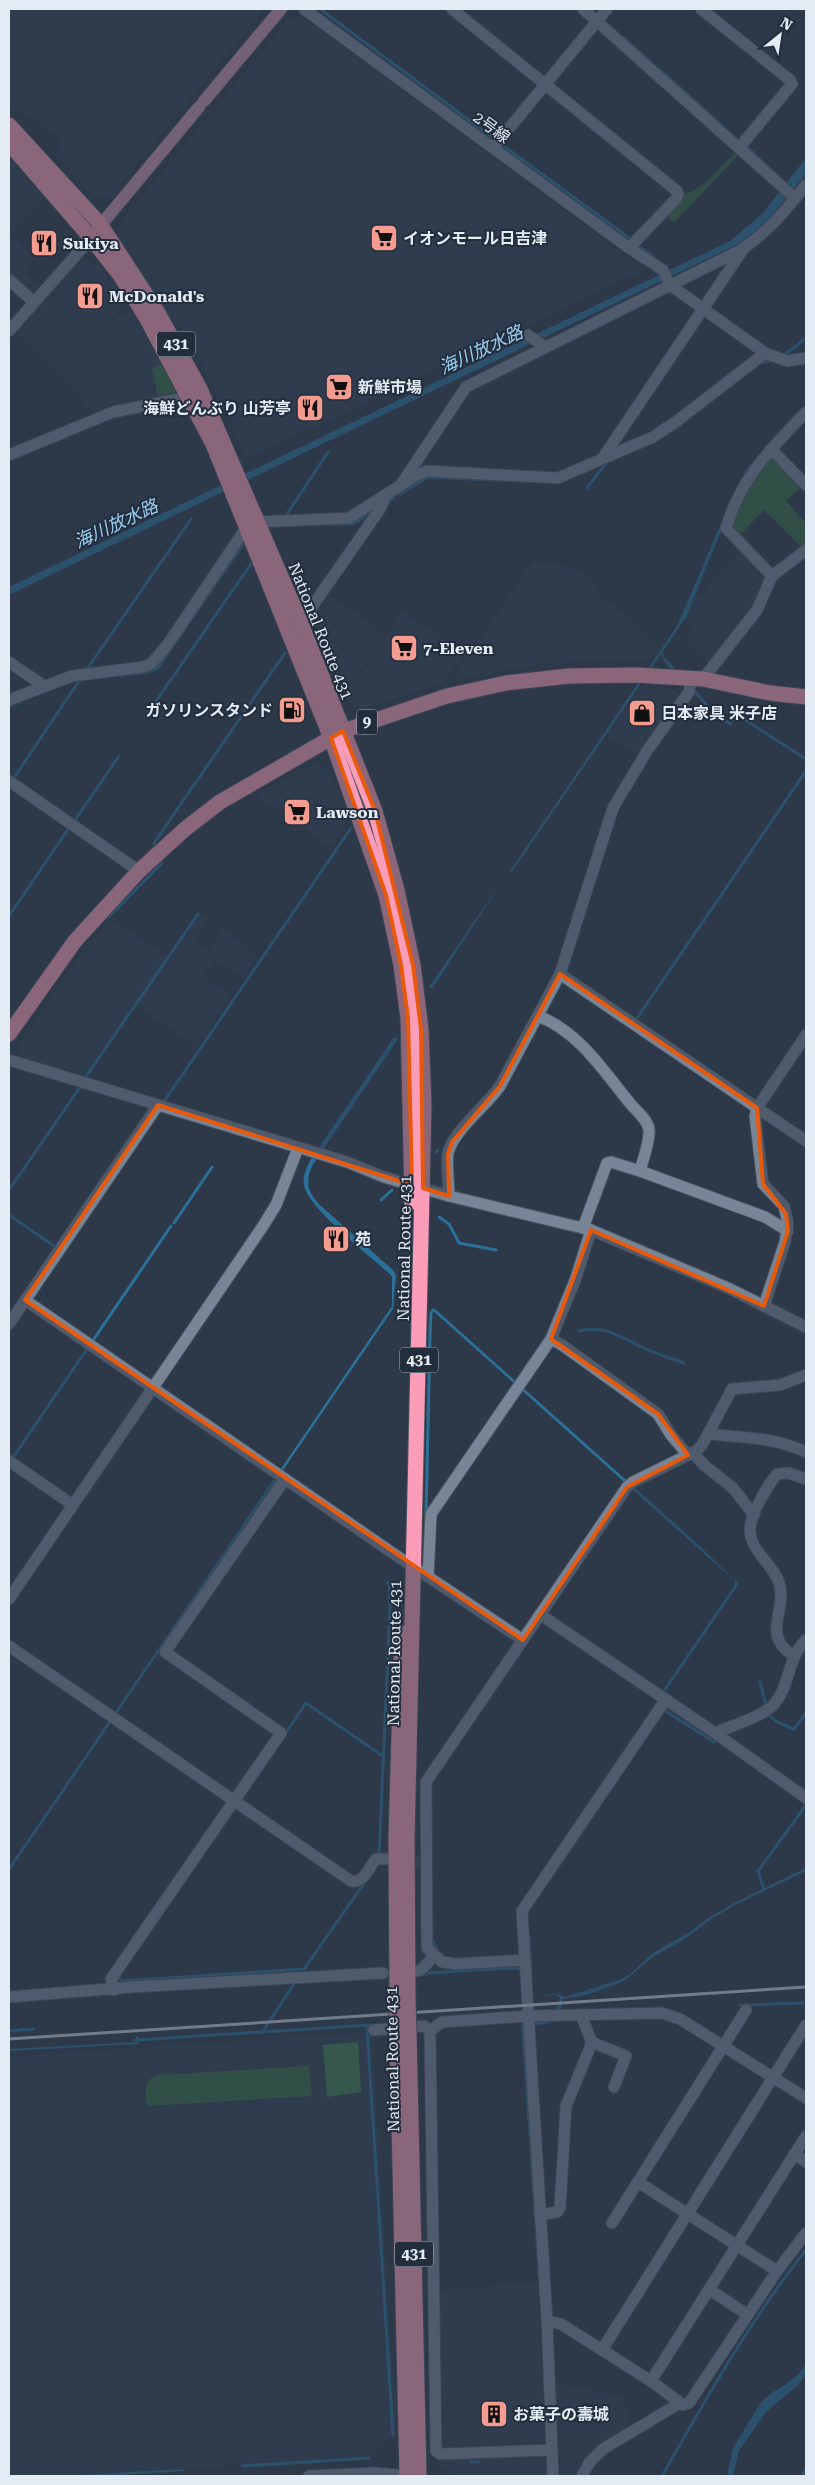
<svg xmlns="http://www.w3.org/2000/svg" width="815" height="2485" viewBox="0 0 815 2485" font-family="'Roboto Serif','Noto Sans JP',serif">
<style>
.built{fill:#324156}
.green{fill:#366a45}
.forest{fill:#3f7c50}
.water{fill:#2a7099}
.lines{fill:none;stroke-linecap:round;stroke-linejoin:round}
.stream{stroke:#2a7099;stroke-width:3}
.minor-tunnel{stroke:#485462;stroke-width:11;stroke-dasharray:11 5.5;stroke-linecap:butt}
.minor-casing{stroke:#4b5562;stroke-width:13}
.major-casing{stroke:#4b5562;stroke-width:14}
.highway-casing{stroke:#4b5562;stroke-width:17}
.minor{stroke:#788597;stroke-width:11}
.major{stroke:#c793ab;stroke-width:12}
.highway{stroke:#fb9db9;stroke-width:15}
.rail{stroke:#c4ccd7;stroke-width:3}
.highway-bridge-casing{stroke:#4b5562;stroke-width:17;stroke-linecap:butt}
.highway-bridge{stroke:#fb9db9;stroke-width:15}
.marked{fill:none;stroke:#e8590c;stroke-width:4;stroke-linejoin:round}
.labels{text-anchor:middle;stroke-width:4;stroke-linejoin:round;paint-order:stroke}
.shield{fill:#232e3d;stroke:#a9b2be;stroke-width:1}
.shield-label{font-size:15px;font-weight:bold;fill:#e3ebf5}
.street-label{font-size:16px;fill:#e3ebf5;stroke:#232e3d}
.poi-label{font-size:16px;font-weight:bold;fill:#e3ebf5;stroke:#232e3d;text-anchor:start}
.water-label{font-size:18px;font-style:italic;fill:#99cef2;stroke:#232e3d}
</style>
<rect width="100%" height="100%" fill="#2d3948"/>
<g class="built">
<polygon points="9,9 262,9 263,10 110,198 93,197 54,155 63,140 16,108 13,114 9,110"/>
<polygon points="302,17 640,267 640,272 247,459 187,334 251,292 165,237 249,293 185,333 181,327 176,325 134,261 164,238 133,260 118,239 120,222 289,19"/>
<polygon points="9,157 47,198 10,235 34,258 24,274 41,287 33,296 9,273"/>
<polygon points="77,261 100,265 125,301 104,327 130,310 181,397 95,417 76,390 14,331 49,292 101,325 50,291"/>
<polygon points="740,550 764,576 765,582 753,606 709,664 685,641 694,631 685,620 695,594 699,596"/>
<polygon points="533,561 574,568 589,576 600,597 633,621 660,649 650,661 608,660 535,665 455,680 455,675"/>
<polygon points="330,595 386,635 349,688 363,672 402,611 465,652 444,683 371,706 359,709 352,706 341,689 312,619"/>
<polygon points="639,686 677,689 678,699 640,757 606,734"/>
<polygon points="320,765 328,769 350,819 331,847 258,796 301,768"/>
<polygon points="199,913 207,919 193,942 209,952 223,930 252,950 256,958 243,978 214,959 203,977 231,995 196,1047 135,1005 84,1079 30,1062 21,1056 17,1048 67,974 110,919 166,956"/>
<polygon points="372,2032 392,2365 395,2383 396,2433 369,2460 241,2468 241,2465 201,2467 185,2469 185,2472 112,2476 9,2476 9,2056"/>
<polygon points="538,2283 545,2441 443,2450 439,2447 436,2290"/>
<polygon points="555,2382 617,2395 624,2401 628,2413 627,2428 577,2476 561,2476"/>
<polygon points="539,2455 548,2465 548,2476 455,2476 436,2465 437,2461"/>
</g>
<g class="green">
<polygon points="736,152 739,154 674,223 667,216 636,246 678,190 687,194 705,183"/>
<polygon points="162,364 177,392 158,396 152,368"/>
<polygon points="768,458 774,458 802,487 786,501 806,523 806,544 801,547 764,510 738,537 731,524 742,496"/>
<path d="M309 2066 312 2096 147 2106C146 2093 142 2081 157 2075Z"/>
</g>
<polygon class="forest" points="358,2042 361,2092 327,2097 323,2045"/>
<g class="water">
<polygon points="806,158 806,174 774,213 776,217 771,217 754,234 740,243 9,595 9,587 730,241 762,214"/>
<polygon points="806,404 806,409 737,492 686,617 662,653 667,663 661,654 512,872 510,871 677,626 735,491 747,468"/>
<polygon points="504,879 432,989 429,987"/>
<path d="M394 1037 398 1039 312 1166C305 1183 308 1192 320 1205L393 1270 396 1275 393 1309 9 1872V1867L392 1306V1276C373 1258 308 1209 304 1185 302 1176 307 1167 311 1159Z"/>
<polygon points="434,1308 700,1546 738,1584 432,1310"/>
<polygon points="806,1868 806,1871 737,1904 711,1919 686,1938 653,1957 624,1981 587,1995 562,1999 562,2007 551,2023 535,2025 534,2022 549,2020 557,2007 560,1998 557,1995 534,1996 557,1994 565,1997 619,1980 630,1974 653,1953 688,1933 710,1917 736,1902"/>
<polygon points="521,2023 524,2023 540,2278 538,2278"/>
<polygon points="136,2036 138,2036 138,2044 9,2051 9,2049 135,2042"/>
<path d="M806 2363V2373L799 2384 766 2412 739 2451 733 2476H727L733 2448 760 2404C773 2387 796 2384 806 2363Z"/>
<polygon points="184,2469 184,2471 105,2476 64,2476"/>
</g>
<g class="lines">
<g class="stream">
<polyline points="320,9 493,138"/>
<polyline points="624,38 651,62"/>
<polyline points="658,68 725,128"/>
<polyline points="501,144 632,240"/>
<polyline points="746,146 765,164"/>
<polyline points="636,244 655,258"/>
<polyline points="783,356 806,338"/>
<polyline points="760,363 773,360"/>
<polyline points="660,438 680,426"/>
<polyline points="587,488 606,463"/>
<polyline points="400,494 428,477 517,481"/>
<polyline points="388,502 394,498"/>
<polyline points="287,514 328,452"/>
<polyline points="329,524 353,524 374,510"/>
<polyline points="665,660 676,672"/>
<polyline points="87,669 191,519"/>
<polyline points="114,676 148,672 158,668 243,544"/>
<polyline points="693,689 710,709 730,724 736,714 806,759"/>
<polyline points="9,706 20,702"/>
<polyline points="145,717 251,564"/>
<polyline points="14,778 79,681"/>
<polyline points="75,820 119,756"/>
<polyline points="157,850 154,843 285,653"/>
<polyline points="9,916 69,828"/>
<polyline points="109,917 162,863 160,858"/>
<polyline points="635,1021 806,771"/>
<polyline points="85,1078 198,914"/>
<polyline points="163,1103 351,828"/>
<polyline points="436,1152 438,1150"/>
<polyline points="9,1190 81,1086"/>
<polyline points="381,1200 392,1190"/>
<polyline points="9,1215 57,1248"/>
<polyline points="439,1217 449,1224 459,1243 496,1250"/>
<polyline points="174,1223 212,1167"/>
<path d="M579 1331C606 1324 623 1339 646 1349 658 1355 671 1358 684 1363"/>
<polyline points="12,1459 171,1226"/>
<polyline points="426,1514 430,1336 431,1313 433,1310"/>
<polyline points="760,1682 767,1708"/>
<polyline points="662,1694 737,1584 736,1582"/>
<polyline points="664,1710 714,1742 718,1740"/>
<polyline points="767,1714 777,1722 794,1729 806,1713"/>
<polyline points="285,1734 306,1703 384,1757"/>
<polyline points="379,1857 390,1606 389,1583 387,1583"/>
<polyline points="558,1867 588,1823"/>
<polyline points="764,1889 758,1871 806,1805"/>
<polyline points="432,1940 437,1949 436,1952"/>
<polyline points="428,1973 508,1968 531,1969 529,1936"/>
<polyline points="120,1974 118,1977 122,1981 304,1969 365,1882"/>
<polyline points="740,2005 806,2003"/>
<polyline points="367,2027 393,2435"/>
<polyline points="9,2031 33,2029"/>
<polyline points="262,2033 295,1982"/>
<polyline points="136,2040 370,2025"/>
<polyline points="471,2462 479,2462"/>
<polyline points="242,2466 369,2458"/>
<path d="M662 2476C706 2399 750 2320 806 2250"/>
<polyline points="802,2476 806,2469"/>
</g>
<polyline class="minor-tunnel" points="400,1860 419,1861"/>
<g class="minor-casing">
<g id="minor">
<polyline points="304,9 629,248 663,270 670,285 765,353 787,361 806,358"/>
<polyline points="452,9 677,191 678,194 676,199 629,248"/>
<polyline points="583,9 795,198"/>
<polyline points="701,9 790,80 792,84 739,148"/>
<polyline points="493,148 607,9"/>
<polyline points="9,280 34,302"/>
<polyline points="9,331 91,238"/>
<polyline points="528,335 544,346"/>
<polyline points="771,449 806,485"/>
<polyline points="9,455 113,412 189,397"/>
<polyline points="604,456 744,248"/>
<path d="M402 483 466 387 741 250C771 229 784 212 806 185"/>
<polyline points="257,522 349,518 417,475 427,471 558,478 653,437 677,421 765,353"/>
<path d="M772 576 726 528C742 476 770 450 806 412"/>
<polyline points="309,611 380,509 387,494"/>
<polyline points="9,662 44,686"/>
<polyline points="703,679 757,610 772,576 806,550"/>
<polyline points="9,700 72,676 143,667 152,663 168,644 246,528"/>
<polyline points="9,781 139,871"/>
<polyline points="560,974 806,1141"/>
<path d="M538 1016C578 1031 603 1070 629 1102 635 1110 648 1119 649 1130 650 1142 643 1159 640 1171L765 1217 788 1231"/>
<polyline points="9,1060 347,1162 384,1177 449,1196 591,1230 728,1288 806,1327"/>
<path d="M449 1196C449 1182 446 1166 448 1153 453 1131 486 1106 500 1086L560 974 613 808 647 751 689 692 691 678"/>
<polyline points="583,1228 607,1163 611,1162 640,1171"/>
<polyline points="25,1300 394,1554 523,1640"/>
<polyline points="764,1306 785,1242 788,1223 784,1206 763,1184 755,1116 757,1108 806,1035"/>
<polyline points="9,1324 158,1105"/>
<polyline points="551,1339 562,1345 658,1414 671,1435 688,1455"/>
<path d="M709 1434C745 1438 773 1437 806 1452"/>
<polyline points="693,1453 704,1465 733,1488 754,1515"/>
<polyline points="9,1461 73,1505"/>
<polyline points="428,1577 431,1514 551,1339 576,1278 591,1230"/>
<polyline points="9,1599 263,1226 276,1205 298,1148"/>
<polyline points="541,1615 715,1733 806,1798"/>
<path d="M9 1646 351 1881C364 1884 369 1867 376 1859H386"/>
<path d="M794 1656C761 1636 786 1612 780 1586 775 1564 750 1553 750 1529 750 1515 768 1485 777 1474L789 1473 806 1479"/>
<path d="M715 1733C731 1726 765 1716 775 1703 790 1686 787 1658 806 1640"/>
<polyline points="524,1960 456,1964 442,1962 427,1948 426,1782 627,1487 633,1482 696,1451 702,1445 732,1389 780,1385 806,1375"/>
<polyline points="418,1971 421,1970 434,1956"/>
<polyline points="114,1990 111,1979 281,1733 165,1652 285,1479"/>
<polyline points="9,1997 133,1987 383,1973"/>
<polyline points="374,2030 424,2026 430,2031 436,2451 440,2454 552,2450"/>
<polyline points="430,2031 442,2022 528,2016 662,2013 680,2019 806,2098"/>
<polyline points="591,2042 626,2056 614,2087"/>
<polyline points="794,2154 806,2162"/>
<polyline points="638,2182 777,2271"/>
<polyline points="540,2215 557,2212 560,2208 566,2106 591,2045 591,2040 581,2015"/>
<polyline points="612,2223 746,2010"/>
<polyline points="710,2290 748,2315"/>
<polyline points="547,2321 561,2324 651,2381 683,2405 689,2403 777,2271 806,2233"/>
<polyline points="602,2350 806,2025"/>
<polyline points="651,2381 806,2136"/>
<polyline points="309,2476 375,2473 409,2476"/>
<polyline points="553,2476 547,2321 522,1911 666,1699"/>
<polyline points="582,2476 589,2463 603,2449 680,2403"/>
</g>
</g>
<g class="major-casing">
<g id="major">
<polyline points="204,101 281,9"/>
<polyline points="95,232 199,107"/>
</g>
</g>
<g class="highway-casing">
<g id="highway">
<polyline points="9,125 100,224 158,313 200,389 298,616 375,811 397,890 413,965 421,1029 424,1105 407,1839 408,2000"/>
<polyline points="9,143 91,238 120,275 147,319 213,444 331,738 386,895 401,965 408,1018 412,1202"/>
<polyline points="9,1034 75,941 139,871 185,829 220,802 343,731 447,696 506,683 569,676 635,675 703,679 770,693 806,697"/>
<polyline points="397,1999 396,1837 402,1633"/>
<polyline points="397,2033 407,2476"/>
<polyline points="409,2033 419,2476"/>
</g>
</g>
<use href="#minor" class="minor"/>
<use href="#major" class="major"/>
<use href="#highway" class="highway"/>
<polyline class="rail" points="9,2039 806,1987"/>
<g class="highway-bridge-casing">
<g id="highway-bridge">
<polyline points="397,1999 397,2033"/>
<polyline points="408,2000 409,2033"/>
</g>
</g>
<use href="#highway-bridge" class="highway-bridge"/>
</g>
<path d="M0 0H815V2485H0ZM343 731 375 811 413 965 421 1029 423 1188 449 1196 448 1154 452 1142 500 1086 560 974 757 1108 763 1184 786 1214 788 1231 764 1306 591 1230 551 1339 658 1414 688 1455 627 1487 523 1640 25 1300 158 1105 412 1185 408 1018 401 965 386 895 331 738Z" fill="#2d3948" fill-opacity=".55" fill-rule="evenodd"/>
<path class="marked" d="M343 731 375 811 413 965 421 1029 423 1188 449 1196 448 1154 452 1142 500 1086 560 974 757 1108 763 1184 786 1214 788 1231 764 1306 591 1230 551 1339 658 1414 688 1455 627 1487 523 1640 25 1300 158 1105 412 1185 408 1018 401 965 386 895 331 738Z"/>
<defs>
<g id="supermarket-square" transform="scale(1.4375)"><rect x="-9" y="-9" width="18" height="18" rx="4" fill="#f59c90" stroke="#232e3d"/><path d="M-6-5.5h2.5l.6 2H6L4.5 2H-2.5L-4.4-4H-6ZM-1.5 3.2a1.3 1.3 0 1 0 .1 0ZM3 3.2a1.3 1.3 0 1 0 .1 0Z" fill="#111"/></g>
<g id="restaurant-square" transform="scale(1.4375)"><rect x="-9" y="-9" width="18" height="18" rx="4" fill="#f59c90" stroke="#232e3d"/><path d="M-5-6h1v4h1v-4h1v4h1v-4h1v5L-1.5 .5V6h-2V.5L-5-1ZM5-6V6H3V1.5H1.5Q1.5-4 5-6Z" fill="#111"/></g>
<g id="fuel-square" transform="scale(1.4375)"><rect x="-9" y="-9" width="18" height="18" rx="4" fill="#f59c90" stroke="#232e3d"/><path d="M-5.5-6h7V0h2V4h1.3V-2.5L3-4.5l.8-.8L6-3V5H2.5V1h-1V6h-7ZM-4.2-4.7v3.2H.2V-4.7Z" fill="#111"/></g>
<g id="shop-square" transform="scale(1.4375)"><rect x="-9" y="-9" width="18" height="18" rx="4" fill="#f59c90" stroke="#232e3d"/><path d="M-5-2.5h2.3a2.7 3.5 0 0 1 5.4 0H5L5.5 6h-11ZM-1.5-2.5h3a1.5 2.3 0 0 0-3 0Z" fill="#111"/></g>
<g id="building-square" transform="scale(1.4375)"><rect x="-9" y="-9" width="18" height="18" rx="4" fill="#f59c90" stroke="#232e3d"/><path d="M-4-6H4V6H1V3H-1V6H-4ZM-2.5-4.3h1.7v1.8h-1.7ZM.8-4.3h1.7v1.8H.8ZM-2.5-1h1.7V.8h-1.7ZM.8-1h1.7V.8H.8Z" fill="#111"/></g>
</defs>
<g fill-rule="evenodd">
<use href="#supermarket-square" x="384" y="238"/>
<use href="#restaurant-square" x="44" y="243"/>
<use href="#restaurant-square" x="90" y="296"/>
<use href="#supermarket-square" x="339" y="387"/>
<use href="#restaurant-square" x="310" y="408"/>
<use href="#supermarket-square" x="404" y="648"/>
<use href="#fuel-square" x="292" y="710"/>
<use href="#shop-square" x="642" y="713"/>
<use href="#supermarket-square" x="297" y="812"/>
<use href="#restaurant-square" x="336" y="1239"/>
<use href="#building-square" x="494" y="2414"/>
</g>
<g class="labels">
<g class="shield">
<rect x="157" y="331.5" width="38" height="25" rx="4"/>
<rect x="357" y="709.5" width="20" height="25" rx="4"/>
<rect x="400" y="1347.5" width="38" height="25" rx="4"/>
<rect x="395" y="2241.5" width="38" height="25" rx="4"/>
</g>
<g class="shield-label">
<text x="176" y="349">431</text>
<text x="367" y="727">9</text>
<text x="419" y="1365">431</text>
<text x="414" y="2259">431</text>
</g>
<g class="street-label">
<text transform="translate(492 127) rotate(36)" y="6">2号線</text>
<text transform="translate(321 631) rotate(68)" y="6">National Route 431</text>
<text transform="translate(404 1248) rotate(-89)" y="6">National Route 431</text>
<text transform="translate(394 1653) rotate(-89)" y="6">National Route 431</text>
<text transform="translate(392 2059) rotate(-91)" y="6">National Route 431</text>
</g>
<g class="poi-label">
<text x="403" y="244">イオンモール日吉津</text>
<text x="63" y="249">Sukiya</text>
<text x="109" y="302">McDonald's</text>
<text x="358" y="393">新鮮市場</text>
<text x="291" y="414" text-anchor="end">海鮮どんぶり 山芳亭</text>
<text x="423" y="654">7-Eleven</text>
<text x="273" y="716" text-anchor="end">ガソリンスタンド</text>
<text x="661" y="719">日本家具 米子店</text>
<text x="316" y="818">Lawson</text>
<text x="355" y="1245">苑</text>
<text x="513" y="2420">お菓子の壽城</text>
</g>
<g class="water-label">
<text transform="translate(481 350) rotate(-25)" y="6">海川放水路</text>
<text transform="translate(116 524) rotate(-25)" y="6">海川放水路</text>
</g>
</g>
<rect width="815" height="2485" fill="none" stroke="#e3ebf5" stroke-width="20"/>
<g transform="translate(780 35) rotate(30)" stroke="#232e3d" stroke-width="4" paint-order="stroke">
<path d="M0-4L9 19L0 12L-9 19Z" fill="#e3ebf5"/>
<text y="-8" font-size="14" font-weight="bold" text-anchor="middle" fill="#e3ebf5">N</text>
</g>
</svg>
